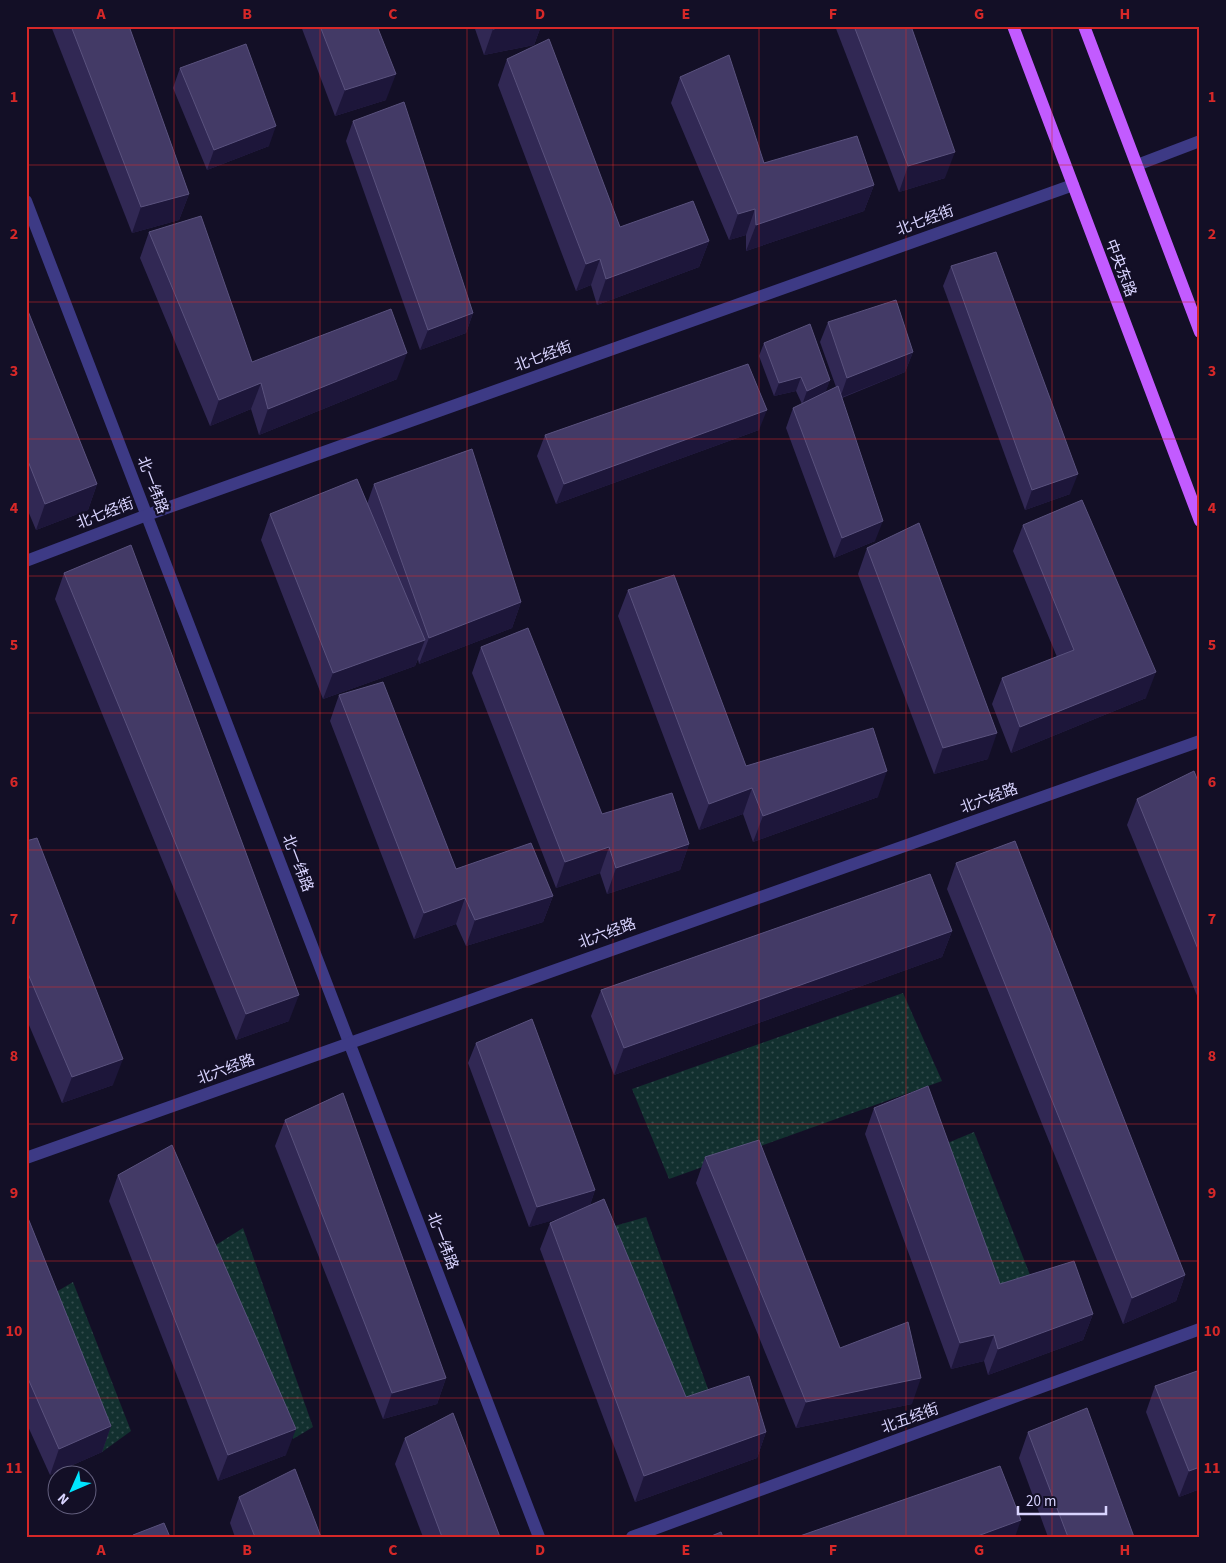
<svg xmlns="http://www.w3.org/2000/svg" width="1226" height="1563" viewBox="0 0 1226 1563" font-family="'Source Sans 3','Noto Sans SC',sans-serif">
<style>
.park{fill:url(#park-dots)}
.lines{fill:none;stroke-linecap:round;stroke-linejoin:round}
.minor{stroke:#3d3a85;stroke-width:12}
.primary{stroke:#c25bff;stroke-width:12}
.wall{fill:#312854}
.shaded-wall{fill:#1d163a}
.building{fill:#433a66;stroke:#5a527e}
.grid{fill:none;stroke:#d62828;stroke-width:1;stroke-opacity:0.55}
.labels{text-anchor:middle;stroke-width:4.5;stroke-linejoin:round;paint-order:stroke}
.street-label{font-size:15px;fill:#d9d4ff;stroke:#130f26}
.neatline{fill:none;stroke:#d62828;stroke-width:2}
.grid-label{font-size:16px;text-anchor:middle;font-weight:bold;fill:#d62828}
</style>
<defs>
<pattern id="park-dots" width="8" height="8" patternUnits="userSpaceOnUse" patternTransform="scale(1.25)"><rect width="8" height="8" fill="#12302f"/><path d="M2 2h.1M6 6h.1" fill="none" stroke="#344d4e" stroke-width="1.8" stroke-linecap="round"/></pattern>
</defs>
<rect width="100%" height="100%" fill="#130f26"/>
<g class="park">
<polygon points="903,993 942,1081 669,1179 632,1089"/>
<polygon points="974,1132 1032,1280 993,1301 938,1147"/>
<polygon points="646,1217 712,1400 677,1413 604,1229"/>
<polygon points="243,1228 313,1427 293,1439 208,1250"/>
<polygon points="73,1282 131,1431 102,1452 46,1298"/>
</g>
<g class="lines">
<g class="minor">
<polyline points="1137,165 1200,141"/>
<polyline points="26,201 539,1537"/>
<polyline points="26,561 147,515 1073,185"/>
<polyline points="26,1158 1200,741"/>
<polyline points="632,1537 1200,1329"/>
</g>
<g class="primary">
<polyline points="1013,26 1200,521"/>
<polyline points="1084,26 1200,332"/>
</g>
</g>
<g class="wall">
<polygon points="51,26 129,26 189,194 179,220 132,233"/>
<polygon points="301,26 377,26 386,100 335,116"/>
<polygon points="474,26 541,26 534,45 484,55"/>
<polygon points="835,26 911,26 945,178 899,192"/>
<polygon points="507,59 620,227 709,241 699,267 597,305 591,285 576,291 498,85"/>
<polygon points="180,68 269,146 207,170 173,88"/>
<polygon points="680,77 764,163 874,185 864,211 746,251 746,235 729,240 671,103"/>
<polygon points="353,121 473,313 466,333 420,350 346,141"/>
<polygon points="149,232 252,362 397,379 259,435 251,409 210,426 140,258"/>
<polygon points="951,266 1070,494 1025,510 943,286"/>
<polygon points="26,306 97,484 88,510 36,530 26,506"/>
<polygon points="828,322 913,352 905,372 842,398 875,541 834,558 786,428 793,408 802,404 796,391 774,396 759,356 764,343 830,380 825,392 836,387 820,342"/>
<polygon points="759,430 556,504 537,456 545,435"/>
<polygon points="374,484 521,602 512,628 419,664 418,659 415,666 323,699 261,540 270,514 367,504"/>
<polygon points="1023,525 1146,698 1011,753 992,704 1002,678 1057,657 1013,551"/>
<polygon points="867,548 988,759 934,774 858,574"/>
<polygon points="64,573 289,1021 236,1040 55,599"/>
<polygon points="628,590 746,766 878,797 753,842 743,814 699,830 618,616"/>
<polygon points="481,647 602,814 689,844 680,870 607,894 600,873 556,888 472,673"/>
<polygon points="339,695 456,869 553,896 543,922 466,946 456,924 414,939 330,721"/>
<polygon points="1200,786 1200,1003 1127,825 1137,799"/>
<polygon points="26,841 113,1085 62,1103 26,1018"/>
<polygon points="956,863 1185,1275 1176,1301 1123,1324 947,889"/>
<polygon points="952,931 942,957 614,1075 591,1016 601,990"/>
<polygon points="476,1043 595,1190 590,1205 686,1397 766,1432 757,1458 635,1502 540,1249 550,1223 560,1218 529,1227 468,1063"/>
<polygon points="874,1108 1000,1284 1093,1314 1083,1340 988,1375 984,1361 951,1369 865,1134"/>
<polygon points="285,1120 446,1378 437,1404 383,1419 275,1146"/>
<polygon points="705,1157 840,1348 912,1404 796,1428 696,1183"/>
<polygon points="118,1175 286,1455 218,1481 109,1201"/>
<polygon points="26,1213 111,1426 102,1452 50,1475 26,1422"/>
<polygon points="1200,1370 1200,1489 1179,1497 1146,1412 1155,1386"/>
<polygon points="1028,1432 1134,1537 1048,1537 1019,1458"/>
<polygon points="405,1438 500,1537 423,1537 395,1464"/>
<polygon points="239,1497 321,1537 235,1537 230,1523"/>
</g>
<g class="shaded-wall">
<polygon points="507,26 541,26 534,45 484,55 493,29"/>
<polygon points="396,74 386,100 335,116 345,90"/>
<polygon points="276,126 269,146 207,170 214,150"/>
<polygon points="955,152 945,178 899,192 908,166"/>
<polygon points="874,185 864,211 746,251 756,225"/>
<polygon points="189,194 179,220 132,233 141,207"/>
<polygon points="755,209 746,235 729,240 738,214"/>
<polygon points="709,241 699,267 597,305 606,279"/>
<polygon points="600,259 591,285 576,291 586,264"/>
<polygon points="473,313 466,333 420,350 428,330"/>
<polygon points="913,352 905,372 840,398 847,378"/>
<polygon points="407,353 397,379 259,435 268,409"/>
<polygon points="801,377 796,391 774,396 779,383"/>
<polygon points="830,380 825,394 802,405 807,391"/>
<polygon points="261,383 251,409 210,426 219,400"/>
<polygon points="767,410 759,430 556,504 564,484"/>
<polygon points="1078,474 1070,494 1025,510 1032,490"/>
<polygon points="97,484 88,510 36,530 45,504"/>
<polygon points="883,521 875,541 834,558 842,538"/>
<polygon points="521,602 512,628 419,664 429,638"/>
<polygon points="425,640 415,666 323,699 333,673"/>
<polygon points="1156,672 1146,698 1011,753 1020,727"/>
<polygon points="997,733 988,759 934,774 943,748"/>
<polygon points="887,771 878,797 753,842 763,816"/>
<polygon points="752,788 743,814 699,830 709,804"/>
<polygon points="689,844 680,870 607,894 616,868"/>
<polygon points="609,847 600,873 556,888 565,862"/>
<polygon points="553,896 543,922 466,946 475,920"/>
<polygon points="465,898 456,924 414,939 424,913"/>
<polygon points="952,931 942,957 614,1075 624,1048"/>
<polygon points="299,995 289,1021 236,1040 246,1014"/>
<polygon points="123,1059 113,1085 62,1103 72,1077"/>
<polygon points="595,1190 588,1211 529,1227 537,1207"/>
<polygon points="1185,1275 1176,1301 1123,1324 1132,1298"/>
<polygon points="1093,1314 1083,1340 988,1375 998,1349"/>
<polygon points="994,1335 984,1361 951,1369 960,1343"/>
<polygon points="446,1378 437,1404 383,1419 392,1393"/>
<polygon points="921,1378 912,1404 796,1428 806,1402"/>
<polygon points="111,1426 102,1452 50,1475 59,1449"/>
<polygon points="296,1429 286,1455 218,1481 228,1455"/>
<polygon points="766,1432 757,1458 635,1502 644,1476"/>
<polygon points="1200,1467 1200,1489 1179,1497 1189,1471"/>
<polygon points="1021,1520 1015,1537 975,1537"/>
</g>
<g class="building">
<polygon points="71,26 129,26 189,194 141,207"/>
<polygon points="320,26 377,26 396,74 345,90"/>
<polygon points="493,26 507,26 493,29"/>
<polygon points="854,26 911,26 955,152 908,166"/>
<polygon points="549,39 620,227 693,201 709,241 606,279 600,259 586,264 507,59"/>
<polygon points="246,44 276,126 214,150 180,68"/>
<polygon points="729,55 764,163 857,136 874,185 756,225 755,209 738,214 680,77"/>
<polygon points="404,102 473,313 428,330 353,121"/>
<polygon points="201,216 252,362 391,309 407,353 268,409 261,383 219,400 149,232"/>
<polygon points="996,252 1078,474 1032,490 951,266"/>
<polygon points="896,300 913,352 847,378 828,322"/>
<polygon points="26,306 97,484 45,504 26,456"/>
<polygon points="810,324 830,380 807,391 801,377 779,383 764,343"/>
<polygon points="748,364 767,410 564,484 545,435"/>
<polygon points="838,386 883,521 842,538 793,408"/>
<polygon points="472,449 521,602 429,638 374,484"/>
<polygon points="357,479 425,640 333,673 270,514"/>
<polygon points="1082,500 1156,672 1020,727 1002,678 1074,650 1023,525"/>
<polygon points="919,523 997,733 943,748 867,548"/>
<polygon points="131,545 299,995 246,1014 64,573"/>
<polygon points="674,575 746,766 873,728 887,771 763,816 752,788 709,804 628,590"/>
<polygon points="528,628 602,814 672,793 689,844 616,868 609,847 565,862 481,647"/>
<polygon points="383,682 456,869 531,843 553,896 475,920 465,898 424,913 339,695"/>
<polygon points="1194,771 1200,786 1200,954 1137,799"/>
<polygon points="37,838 123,1059 72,1077 26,969 26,841"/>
<polygon points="1015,841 1185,1275 1132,1298 956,863"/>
<polygon points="930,874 952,931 624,1048 601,990"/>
<polygon points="532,1019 595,1190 537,1207 476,1043"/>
<polygon points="928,1086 1000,1284 1074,1261 1093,1314 998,1349 994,1335 960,1343 874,1108"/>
<polygon points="343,1093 446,1378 392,1393 285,1120"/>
<polygon points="759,1140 840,1348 908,1322 921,1378 806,1402 705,1157"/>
<polygon points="172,1145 296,1429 228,1455 118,1175"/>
<polygon points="604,1199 686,1397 749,1376 766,1432 644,1476 550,1223"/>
<polygon points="26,1213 111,1426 59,1449 26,1374"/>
<polygon points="1200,1370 1200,1467 1189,1471 1155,1386"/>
<polygon points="1087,1408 1134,1537 1068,1537 1028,1432"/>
<polygon points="453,1413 500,1537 442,1537 405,1438"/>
<polygon points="1000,1466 1021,1520 975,1537 797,1537"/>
<polygon points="295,1469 321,1537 255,1537 239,1497"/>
<polygon points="164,1523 170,1537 134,1537 133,1535"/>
<polygon points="721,1532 723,1537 709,1537"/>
</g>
<path class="grid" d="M174 26V1537M320 26V1537M467 26V1537M613 26V1537M759 26V1537M906 26V1537M1052 26V1537M26 165H1200M26 302H1200M26 439H1200M26 576H1200M26 713H1200M26 850H1200M26 987H1200M26 1124H1200M26 1261H1200M26 1398H1200"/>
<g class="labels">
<g class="street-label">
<text transform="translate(925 220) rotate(-20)" y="5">北七经街</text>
<text transform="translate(1121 268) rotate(69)" y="5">中央东路</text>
<text transform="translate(543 356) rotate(-20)" y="5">北七经街</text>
<text transform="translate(153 485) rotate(69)" y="5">北一纬路</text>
<text transform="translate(105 513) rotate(-21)" y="5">北七经街</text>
<text transform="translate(989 798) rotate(-20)" y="5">北六经路</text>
<text transform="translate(298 863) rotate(69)" y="5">北一纬路</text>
<text transform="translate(607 933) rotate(-20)" y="5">北六经路</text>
<text transform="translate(226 1069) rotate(-20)" y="5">北六经路</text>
<text transform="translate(443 1241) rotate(69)" y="5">北一纬路</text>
<text transform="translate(910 1418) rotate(-20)" y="5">北五经街</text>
</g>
</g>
<rect width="1226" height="1563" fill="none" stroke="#130f26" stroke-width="55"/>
<g transform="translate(72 1490) rotate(225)"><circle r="24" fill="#130f26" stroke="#625e7d"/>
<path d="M0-4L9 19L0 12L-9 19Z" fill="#00e5ff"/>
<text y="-8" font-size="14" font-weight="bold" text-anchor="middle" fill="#d9d4ff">N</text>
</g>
<path d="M1018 1506v8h88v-8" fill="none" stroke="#d9d4ff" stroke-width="2.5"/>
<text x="1026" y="1506" font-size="15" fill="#d9d4ff" stroke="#130f26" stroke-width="4" paint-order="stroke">20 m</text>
<rect x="28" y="28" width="1170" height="1508" class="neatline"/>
<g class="grid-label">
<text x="101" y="19">A</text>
<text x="247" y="19">B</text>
<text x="393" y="19">C</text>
<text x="540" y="19">D</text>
<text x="686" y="19">E</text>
<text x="833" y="19">F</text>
<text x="979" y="19">G</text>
<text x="1125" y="19">H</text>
<text x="14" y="102">1</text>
<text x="1212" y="102">1</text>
<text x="14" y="239">2</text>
<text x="1212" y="239">2</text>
<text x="14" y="376">3</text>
<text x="1212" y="376">3</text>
<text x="14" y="513">4</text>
<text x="1212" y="513">4</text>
<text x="14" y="650">5</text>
<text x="1212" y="650">5</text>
<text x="14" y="787">6</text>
<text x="1212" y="787">6</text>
<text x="14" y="924">7</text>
<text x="1212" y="924">7</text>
<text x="14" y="1061">8</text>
<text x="1212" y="1061">8</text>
<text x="14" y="1198">9</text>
<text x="1212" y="1198">9</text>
<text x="14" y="1336">10</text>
<text x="1212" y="1336">10</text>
<text x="14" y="1473">11</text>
<text x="1212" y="1473">11</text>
<text x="101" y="1555">A</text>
<text x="247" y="1555">B</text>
<text x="393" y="1555">C</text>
<text x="540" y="1555">D</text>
<text x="686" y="1555">E</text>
<text x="833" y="1555">F</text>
<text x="979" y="1555">G</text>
<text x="1125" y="1555">H</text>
</g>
</svg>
